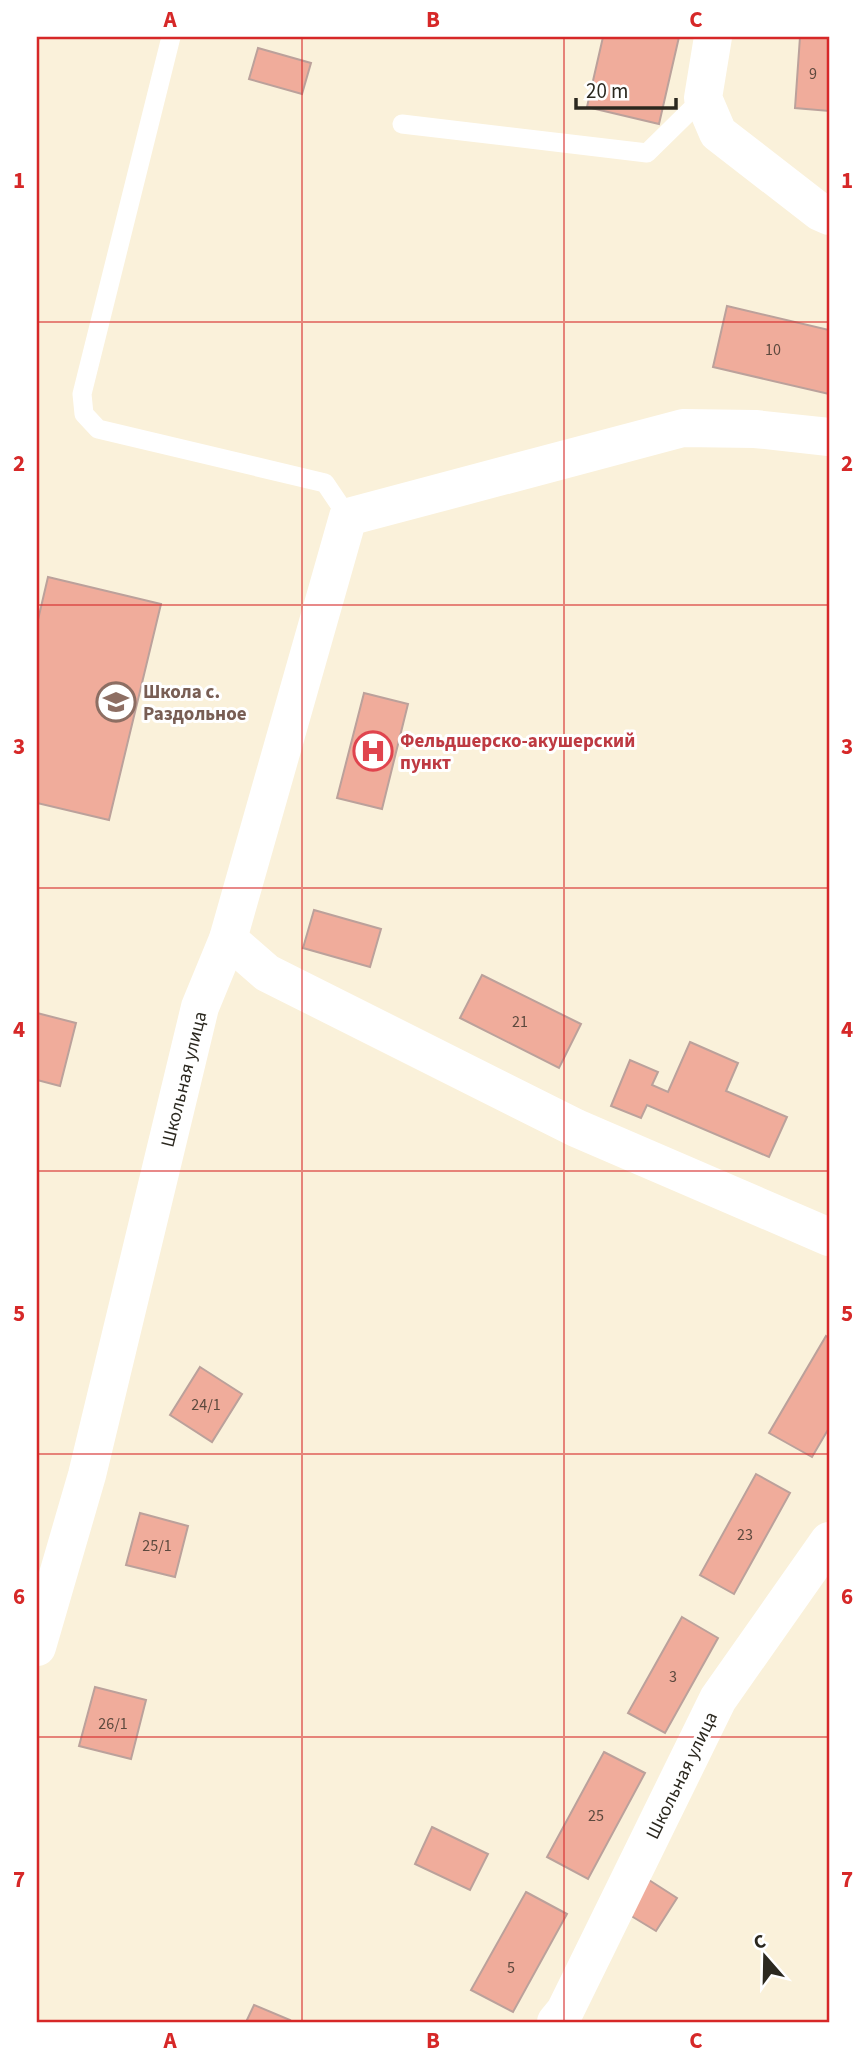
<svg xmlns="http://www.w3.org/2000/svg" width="866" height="2059" viewBox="0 0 866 2059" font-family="'Source Sans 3',sans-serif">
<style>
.building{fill:#f0ac9b;stroke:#bba19b;stroke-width:2}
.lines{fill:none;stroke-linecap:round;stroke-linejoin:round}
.lane{stroke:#fff;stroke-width:19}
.street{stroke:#fff;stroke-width:38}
.grid{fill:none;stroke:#d62828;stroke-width:2;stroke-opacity:0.55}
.labels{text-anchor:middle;stroke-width:6;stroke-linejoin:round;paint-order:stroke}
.number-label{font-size:16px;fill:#5c493e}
.education-label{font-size:19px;font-weight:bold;fill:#785e54;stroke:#fff;text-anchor:start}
.health-label{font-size:19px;font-weight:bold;fill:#be3a42;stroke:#fff;text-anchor:start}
.street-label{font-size:19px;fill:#2b281f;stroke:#fff}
.neatline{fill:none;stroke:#d62828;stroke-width:2.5}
.grid-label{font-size:23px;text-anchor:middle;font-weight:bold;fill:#d62828}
</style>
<rect width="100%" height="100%" fill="#faf1da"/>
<g class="building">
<polygon points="603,37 679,37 659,124 587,107"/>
<polygon points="800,37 829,37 829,111 795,108"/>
<polygon points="258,48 311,63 302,94 249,79"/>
<polygon points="727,306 829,330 829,394 713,367"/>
<polygon points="48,577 161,604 109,820 37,803 37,624"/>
<polygon points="364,693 408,704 382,809 337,798"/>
<polygon points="314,910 381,929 370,967 303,948"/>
<polygon points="482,975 581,1024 559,1068 460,1018"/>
<polygon points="37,1013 76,1023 60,1086 37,1080"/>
<polygon points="690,1042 738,1063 726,1091 787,1117 769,1157 647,1105 641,1118 611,1106 630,1060 658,1072 652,1085 668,1092"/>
<polygon points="826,1336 829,1338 829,1428 812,1457 769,1433"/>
<polygon points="200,1367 242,1394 212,1442 170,1415"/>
<polygon points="756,1474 790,1493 734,1594 700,1575"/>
<polygon points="140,1513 188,1526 175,1577 126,1565"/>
<polygon points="682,1617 718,1638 665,1733 628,1713"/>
<polygon points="95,1687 146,1700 131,1759 79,1746"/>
<polygon points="604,1752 645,1773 588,1879 547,1857"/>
<polygon points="432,1827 488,1854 470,1890 415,1864"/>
<polygon points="649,1880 677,1898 656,1931 628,1914"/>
<polygon points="526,1892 567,1914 513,2012 471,1990"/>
<polygon points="254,2005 290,2020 289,2022 246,2022"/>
</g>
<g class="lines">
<g class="lane">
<polyline points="171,37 82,394 84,414 98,429 325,483 348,517"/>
<polyline points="402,124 647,153 703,98"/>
</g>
<g class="street">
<polyline points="713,37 703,98 718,133 820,212 829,216"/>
<polyline points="228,939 267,973 576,1128 829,1237"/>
<polyline points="37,1647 87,1475 200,1007 228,939 348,517 683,428 755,429 829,437"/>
<polyline points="556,2022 565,2011 718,1699 829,1541"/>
</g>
</g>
<path class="grid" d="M302 37V2022M564 37V2022M37 322H829M37 605H829M37 888H829M37 1171H829M37 1454H829M37 1737H829"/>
<defs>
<g id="school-ring" transform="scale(2.0125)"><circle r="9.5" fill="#fff" stroke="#8d6e63" stroke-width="1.5"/><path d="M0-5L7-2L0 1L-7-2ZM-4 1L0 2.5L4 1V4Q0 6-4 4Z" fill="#8d6e63"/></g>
<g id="hospital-ring" transform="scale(2.0125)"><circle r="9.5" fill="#fff" stroke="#e0444e" stroke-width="1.5"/><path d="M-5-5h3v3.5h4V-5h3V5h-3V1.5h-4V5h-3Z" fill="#e0444e"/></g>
</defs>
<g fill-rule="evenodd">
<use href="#school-ring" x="116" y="702"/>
<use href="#hospital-ring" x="373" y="751"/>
</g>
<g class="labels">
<g class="number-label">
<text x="813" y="79">9</text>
<text x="773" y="355">10</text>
<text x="520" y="1027">21</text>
<text x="206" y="1410">24/1</text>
<text x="745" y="1540">23</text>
<text x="157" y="1551">25/1</text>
<text x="673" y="1682">3</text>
<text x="113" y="1729">26/1</text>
<text x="596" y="1821">25</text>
<text x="511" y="1973">5</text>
</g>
<g class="education-label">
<text x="143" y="698">Школа с.<tspan x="143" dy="22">Раздольное</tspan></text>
</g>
<g class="health-label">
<text x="400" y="747">Фельдшерско-акушерский<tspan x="400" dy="22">пункт</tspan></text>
</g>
<g class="street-label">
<text transform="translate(183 1079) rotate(-76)" y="7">Школьная улица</text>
<text transform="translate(681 1775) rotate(-64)" y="7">Школьная улица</text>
</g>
</g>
<rect width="866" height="2059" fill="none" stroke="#ffffff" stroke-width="77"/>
<g transform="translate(765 1957) rotate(340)" stroke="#ffffff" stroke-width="5" paint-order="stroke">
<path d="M0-5L12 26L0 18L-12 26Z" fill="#2b281f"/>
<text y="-10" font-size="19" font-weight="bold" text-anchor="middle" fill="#2b281f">С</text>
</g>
<path d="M576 98v10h100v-10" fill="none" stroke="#2b281f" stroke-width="3.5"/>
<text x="586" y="98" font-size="21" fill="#2b281f" stroke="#ffffff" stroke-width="5" paint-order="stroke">20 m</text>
<rect x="38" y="38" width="790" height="1983" class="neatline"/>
<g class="grid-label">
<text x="170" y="27">A</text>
<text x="433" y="27">B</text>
<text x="696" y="27">C</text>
<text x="19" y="188">1</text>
<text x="847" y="188">1</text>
<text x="19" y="471">2</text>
<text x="847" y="471">2</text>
<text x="19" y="754">3</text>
<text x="847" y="754">3</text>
<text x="19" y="1037">4</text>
<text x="847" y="1037">4</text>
<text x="19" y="1321">5</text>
<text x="847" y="1321">5</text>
<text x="19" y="1604">6</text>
<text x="847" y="1604">6</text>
<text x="19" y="1887">7</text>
<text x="847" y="1887">7</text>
<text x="170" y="2048">A</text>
<text x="433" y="2048">B</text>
<text x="696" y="2048">C</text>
</g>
</svg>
